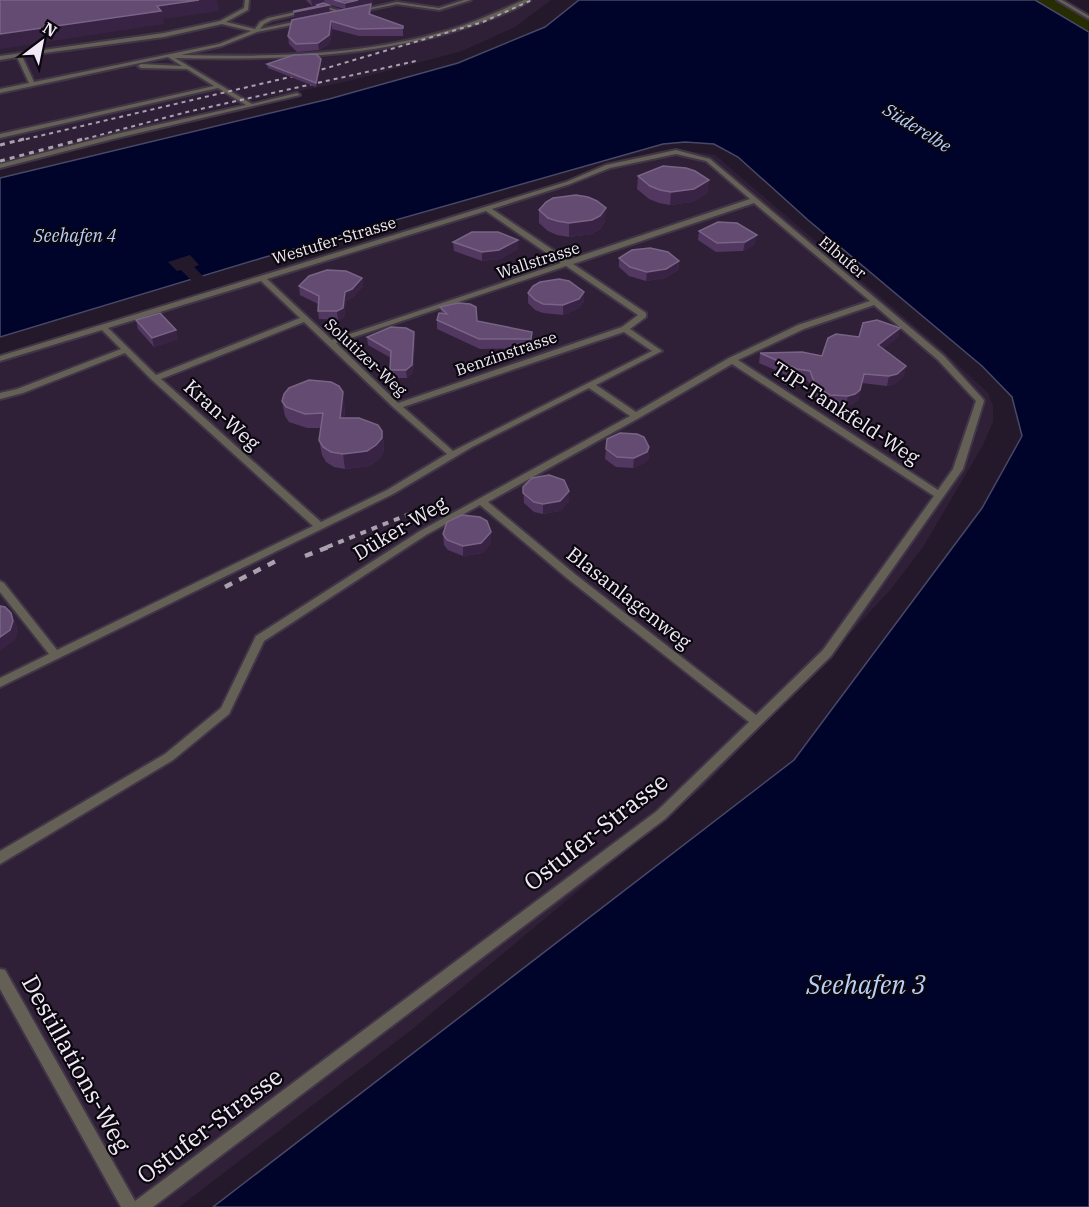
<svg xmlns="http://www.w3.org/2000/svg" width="1089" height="1207" viewBox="0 0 1089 1207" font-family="'IBM Plex Serif',serif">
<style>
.built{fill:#2f2038}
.green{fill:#272d03}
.water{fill:#00032a;stroke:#484867;stroke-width:1.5}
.pier{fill:#24192b}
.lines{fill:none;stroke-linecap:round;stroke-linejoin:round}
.lane-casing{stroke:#413647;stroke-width:4}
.lane{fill:#646056;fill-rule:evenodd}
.rail-far3{stroke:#aaa1af;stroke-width:2;stroke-dasharray:4 4;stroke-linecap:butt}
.rail-far2{stroke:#aaa1af;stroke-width:3;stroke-dasharray:5 5;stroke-linecap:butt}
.rail-far1{stroke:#aaa1af;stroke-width:4;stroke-dasharray:6 6;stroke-linecap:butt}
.rail{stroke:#aaa1af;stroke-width:4.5;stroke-dasharray:8 8;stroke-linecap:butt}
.wall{fill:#523761;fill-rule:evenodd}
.shaded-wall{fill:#382345}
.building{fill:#634b71;stroke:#796486;stroke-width:1.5}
.labels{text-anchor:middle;stroke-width:4.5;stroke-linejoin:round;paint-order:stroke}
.far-street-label{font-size:16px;fill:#f1eaf6;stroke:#0b070e}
.far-water-label{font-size:18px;font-style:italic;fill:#b7cffb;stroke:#0b070e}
.street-label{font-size:20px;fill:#f1eaf6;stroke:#0b070e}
.near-street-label{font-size:24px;fill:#f1eaf6;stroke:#0b070e}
.near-water-label{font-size:26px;font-style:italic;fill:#b7cffb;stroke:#0b070e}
</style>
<rect width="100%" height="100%" fill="#24192b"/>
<g class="built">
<polygon points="0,0 551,0 515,27 462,51 349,81 241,103 77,142 0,164"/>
<polygon points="676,149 715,155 938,346 988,393 993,406 993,422 983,445 923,547 891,589 818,668 704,786 410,1031 179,1207 0,1207 0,356 558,184 605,165"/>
</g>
<polygon class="green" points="1035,0 1056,0 1089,21 1089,32"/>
<polygon class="water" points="579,0 1035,0 1089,32 1089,1207 213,1207 794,760 982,508 1022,436 1012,397 982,366 808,220 738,157 714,144 685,142 663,144 262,258 0,337 0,178 329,99 458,63 545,27"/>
<polygon class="pier" points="190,255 199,265 194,267 205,278 193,282 181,270 177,271 168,262"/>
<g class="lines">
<g class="lane-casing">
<g id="lane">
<path d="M245 0H249L248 10 226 22 255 29 260 22 268 18 324 6 347 13 345 14 324 8 272 20 264 24 260 29 304 20 307 22 257 32 222 46 181 55C268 57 358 56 442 32 471 24 497 12 524 0H530C512 12 488 20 467 27 373 58 274 60 175 58L252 104 297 93 300 95 117 138 0 168V164L116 134 246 105 218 88 0 138V134L214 86 187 69 141 68 138 66 141 64 182 66 168 57 0 93V89L29 83 17 57 0 60V56L164 33 220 21 244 8ZM222 24 251 31 219 44 34 82 22 56 164 37Z"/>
<polygon points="464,0 471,0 439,10 397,4 358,12 356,11 397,2 439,8"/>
<polygon points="1057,0 1062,0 1089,16 1089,19"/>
<path d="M676 150 710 159 944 356 983 399 984 401 963 469 831 656 665 819 153 1207H121L0 989V969L5 970 135 1201 657 811 749 722 568 579 480 505 426 535 264 641 229 714 173 760 0 864V851L165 754 221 708 256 636 420 531 630 416 589 388 472 447 393 494 0 687V678L49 654 0 592V581L4 583 57 650 313 526 152 380 125 353 23 393 0 399V393L17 389 121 349 102 330 0 361V356L566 182 606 165ZM676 154 706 161 750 199 568 260 492 209 570 184 610 168ZM754 203 870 301 798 325 729 358 636 412 596 385 662 351 630 329 646 317V313L573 264ZM486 211 561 263 332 340 267 279ZM566 266 638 315 622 327 398 403 336 343ZM261 281 300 318 156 375 108 328ZM874 305 938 360 976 401 953 469 938 490 738 360 804 329ZM304 322 394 408 447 454 387 490 321 522 161 379ZM624 332 652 351 453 451 403 407ZM732 364 934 496 823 650 756 715 576 575 488 502 639 418Z"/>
</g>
</g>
<use href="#lane" class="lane"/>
<g class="rail-far3">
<polyline points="18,141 320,70 483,22 532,0"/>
<polyline points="77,141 187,112 416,61"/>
</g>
<g class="rail-far2">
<polyline points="0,145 24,139"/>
<polyline points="0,161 83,139"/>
</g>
<polyline class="rail-far1" points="327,547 422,509"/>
<g class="rail">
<polyline points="305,556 331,546"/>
<polyline points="225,587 276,561"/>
</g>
</g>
<g class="wall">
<path d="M306 0H373V3L358 7 371 4V15L403 26V36H359L332 29 330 43 319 50 297 52 289 44 288 36 295 19 294 12 317 6V5L312 6ZM327 4 345 9 330 12Z"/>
<polygon points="321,59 321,63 316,87 268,68 267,64"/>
<polygon points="638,176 709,180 707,193 692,202 670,205 659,203 649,199 637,189"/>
<polygon points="539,210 605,221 600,229 592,234 569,237 557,235 548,231 539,223"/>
<polygon points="699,231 755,244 743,251 716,252 698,240"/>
<polygon points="453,242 518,249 500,259 482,261 454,251"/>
<polygon points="619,258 679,261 678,270 665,278 646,281 629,276 619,267"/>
<polygon points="362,278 363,286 353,297 346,301 344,317 338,320 319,319 318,311 318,304 300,295 299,286"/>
<polygon points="528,293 584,301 579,308 563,315 543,313 535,310 528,303"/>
<polygon points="440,307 477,321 532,332 531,348 480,349 437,329 437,320 441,313"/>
<polygon points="136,320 178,339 154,347 138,329"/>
<polygon points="900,328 898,337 883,349 904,376 894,384 887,386 862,383 858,400 853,404 846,406 828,405 815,397 808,381 795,379 759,363 760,353 822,356 859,337"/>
<polygon points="367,337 415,340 413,372 407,378 391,378 390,370 391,358 368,345"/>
<polygon points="282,401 345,407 344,418 382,431 384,446 383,453 378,460 369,466 345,469 334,467 326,462 322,455 319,440 321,428 307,428 289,422 285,416"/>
<polygon points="606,449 649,457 646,462 633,468 616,467 605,459"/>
<polygon points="523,487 569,491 569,501 560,511 543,514 534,512 524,503"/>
<polygon points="491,532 491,543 482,553 463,556 448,550 444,545 443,534"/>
</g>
<g class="shaded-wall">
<polygon points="199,0 217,0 219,11 163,19 164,24 0,49 0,34 157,6"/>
<polygon points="311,0 324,0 325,4 312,6"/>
<polygon points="358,0 373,0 373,3 346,10 345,3"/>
<polygon points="329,5 330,12 295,20 294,12"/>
<polygon points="331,21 332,29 330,43 319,50 318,43"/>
<polygon points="321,59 321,63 316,87 316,83"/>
<polygon points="709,180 707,193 692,202 670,205 671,192"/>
<polygon points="606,208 605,221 600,229 592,234 569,237 569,223"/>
<polygon points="757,235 755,244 743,251 745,242"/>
<polygon points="518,240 518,249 500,259 482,261 482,252"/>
<polygon points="679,261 678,270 665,278 646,281 647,272"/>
<polygon points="362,278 363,286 353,297 346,301 344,317 338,320 337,311 345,292"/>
<polygon points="584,292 584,301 579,308 563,315 563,305"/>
<polygon points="900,328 898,337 876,355 878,345"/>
<polygon points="176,330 178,339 154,347 152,338"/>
<polygon points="414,332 415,340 413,372 407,378 406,370"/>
<polygon points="906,366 904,376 894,384 887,386 889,376"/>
<polygon points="864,374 858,400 853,404 846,406 848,396"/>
<polygon points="343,392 345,407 342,433 340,418"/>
<polygon points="382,431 384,446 383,453 378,460 369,466 345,469 343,454"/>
<polygon points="649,447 649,457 646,462 633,468 634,458"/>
<polygon points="569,491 569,501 560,511 543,514 543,504"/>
<polygon points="491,532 491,543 482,553 463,556 463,546"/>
<polygon points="11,613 16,623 18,631 15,640 0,651 0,637"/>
</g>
<g class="building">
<polygon points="0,0 199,0 157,6 161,11 0,34"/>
<polygon points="334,0 358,0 345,3"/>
<polygon points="323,3 329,5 294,12 294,11 319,6 317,5"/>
<polygon points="371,4 369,14 403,26 403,28 358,29 331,21 329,35 318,43 296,44 288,36 292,20"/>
<polygon points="316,54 321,59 316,83 267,64 294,55"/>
<polygon points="663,166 686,168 695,171 709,180 694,189 671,192 660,190 650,186 638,176"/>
<polygon points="576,195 588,197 597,201 606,208 600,216 592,220 569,223 557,221 548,218 539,210 546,202 553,198"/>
<polygon points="718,222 737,223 757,235 745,242 717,243 699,231"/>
<polygon points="472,232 498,232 518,240 499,250 482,252 453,242"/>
<polygon points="650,248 668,252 679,261 666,269 647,272 630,267 619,258 632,250"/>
<polygon points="327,270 346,271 362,278 352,289 345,292 343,308 337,311 318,311 319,296 299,286 309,276"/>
<polygon points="559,279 569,281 584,292 579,299 563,305 543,304 535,300 528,293 533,286 540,282"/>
<polygon points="458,303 470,304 476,307 477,321 532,332 531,339 479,339 437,320 439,313 447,314 440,307"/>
<polygon points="160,313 176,330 152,338 136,320"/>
<polygon points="877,320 900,328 878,345 906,366 897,374 889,376 864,374 860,390 855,394 848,396 830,395 816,387 810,371 797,369 760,353 802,352 822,356 828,338 836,334 859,337 863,323"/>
<polygon points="391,327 406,328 414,332 412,365 406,370 390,370 391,351 367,337"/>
<polygon points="309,380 331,382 339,386 343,392 340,418 359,418 378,425 382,431 382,438 376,445 367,451 343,454 331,452 323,447 319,440 323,413 305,414 286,407 282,401 284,394 289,388"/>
<polygon points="620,433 637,434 644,437 649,447 647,452 634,458 617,457 606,449 607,439"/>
<polygon points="549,475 564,480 569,491 560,501 543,504 534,502 523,493 523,487 532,478"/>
<polygon points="462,515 480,517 487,521 491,532 481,543 463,546 447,540 443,534 447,522"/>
<polygon points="0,606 5,607 11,613 13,621 10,630 0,637"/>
</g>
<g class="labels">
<g class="far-street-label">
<text transform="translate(334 240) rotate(-17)" y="6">Westufer-Strasse</text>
<text transform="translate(843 257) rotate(40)" y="6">Elbufer</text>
<text transform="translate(538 260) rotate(-18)" y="6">Wallstrasse</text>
<text transform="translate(506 353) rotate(-19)" y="6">Benzinstrasse</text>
<text transform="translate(366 357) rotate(43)" y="6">Solutizer-Weg</text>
</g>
<g class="far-water-label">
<text transform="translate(917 128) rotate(32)" y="6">Süderelbe</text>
<text x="75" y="242">Seehafen 4</text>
</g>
<g class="street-label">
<text transform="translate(846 413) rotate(33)" y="7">TJP-Tankfeld-Weg</text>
<text transform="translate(222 415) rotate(42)" y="7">Kran-Weg</text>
<text transform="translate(400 528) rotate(-31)" y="7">Düker-Weg</text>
<text transform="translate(629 598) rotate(38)" y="7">Blasanlagenweg</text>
</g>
<g class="near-street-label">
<text transform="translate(596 832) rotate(-38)" y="8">Ostufer-Strasse</text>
<text transform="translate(76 1064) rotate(61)" y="8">Destillations-Weg</text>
<text transform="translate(210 1126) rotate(-37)" y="8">Ostufer-Strasse</text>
</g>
<g class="near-water-label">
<text x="866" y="994">Seehafen 3</text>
</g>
</g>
<g transform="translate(42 42) rotate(32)" stroke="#0b070e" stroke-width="4.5" paint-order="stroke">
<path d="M0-4.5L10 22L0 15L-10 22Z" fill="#f1eaf6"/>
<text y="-9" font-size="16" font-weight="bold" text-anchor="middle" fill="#f1eaf6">N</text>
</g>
</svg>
